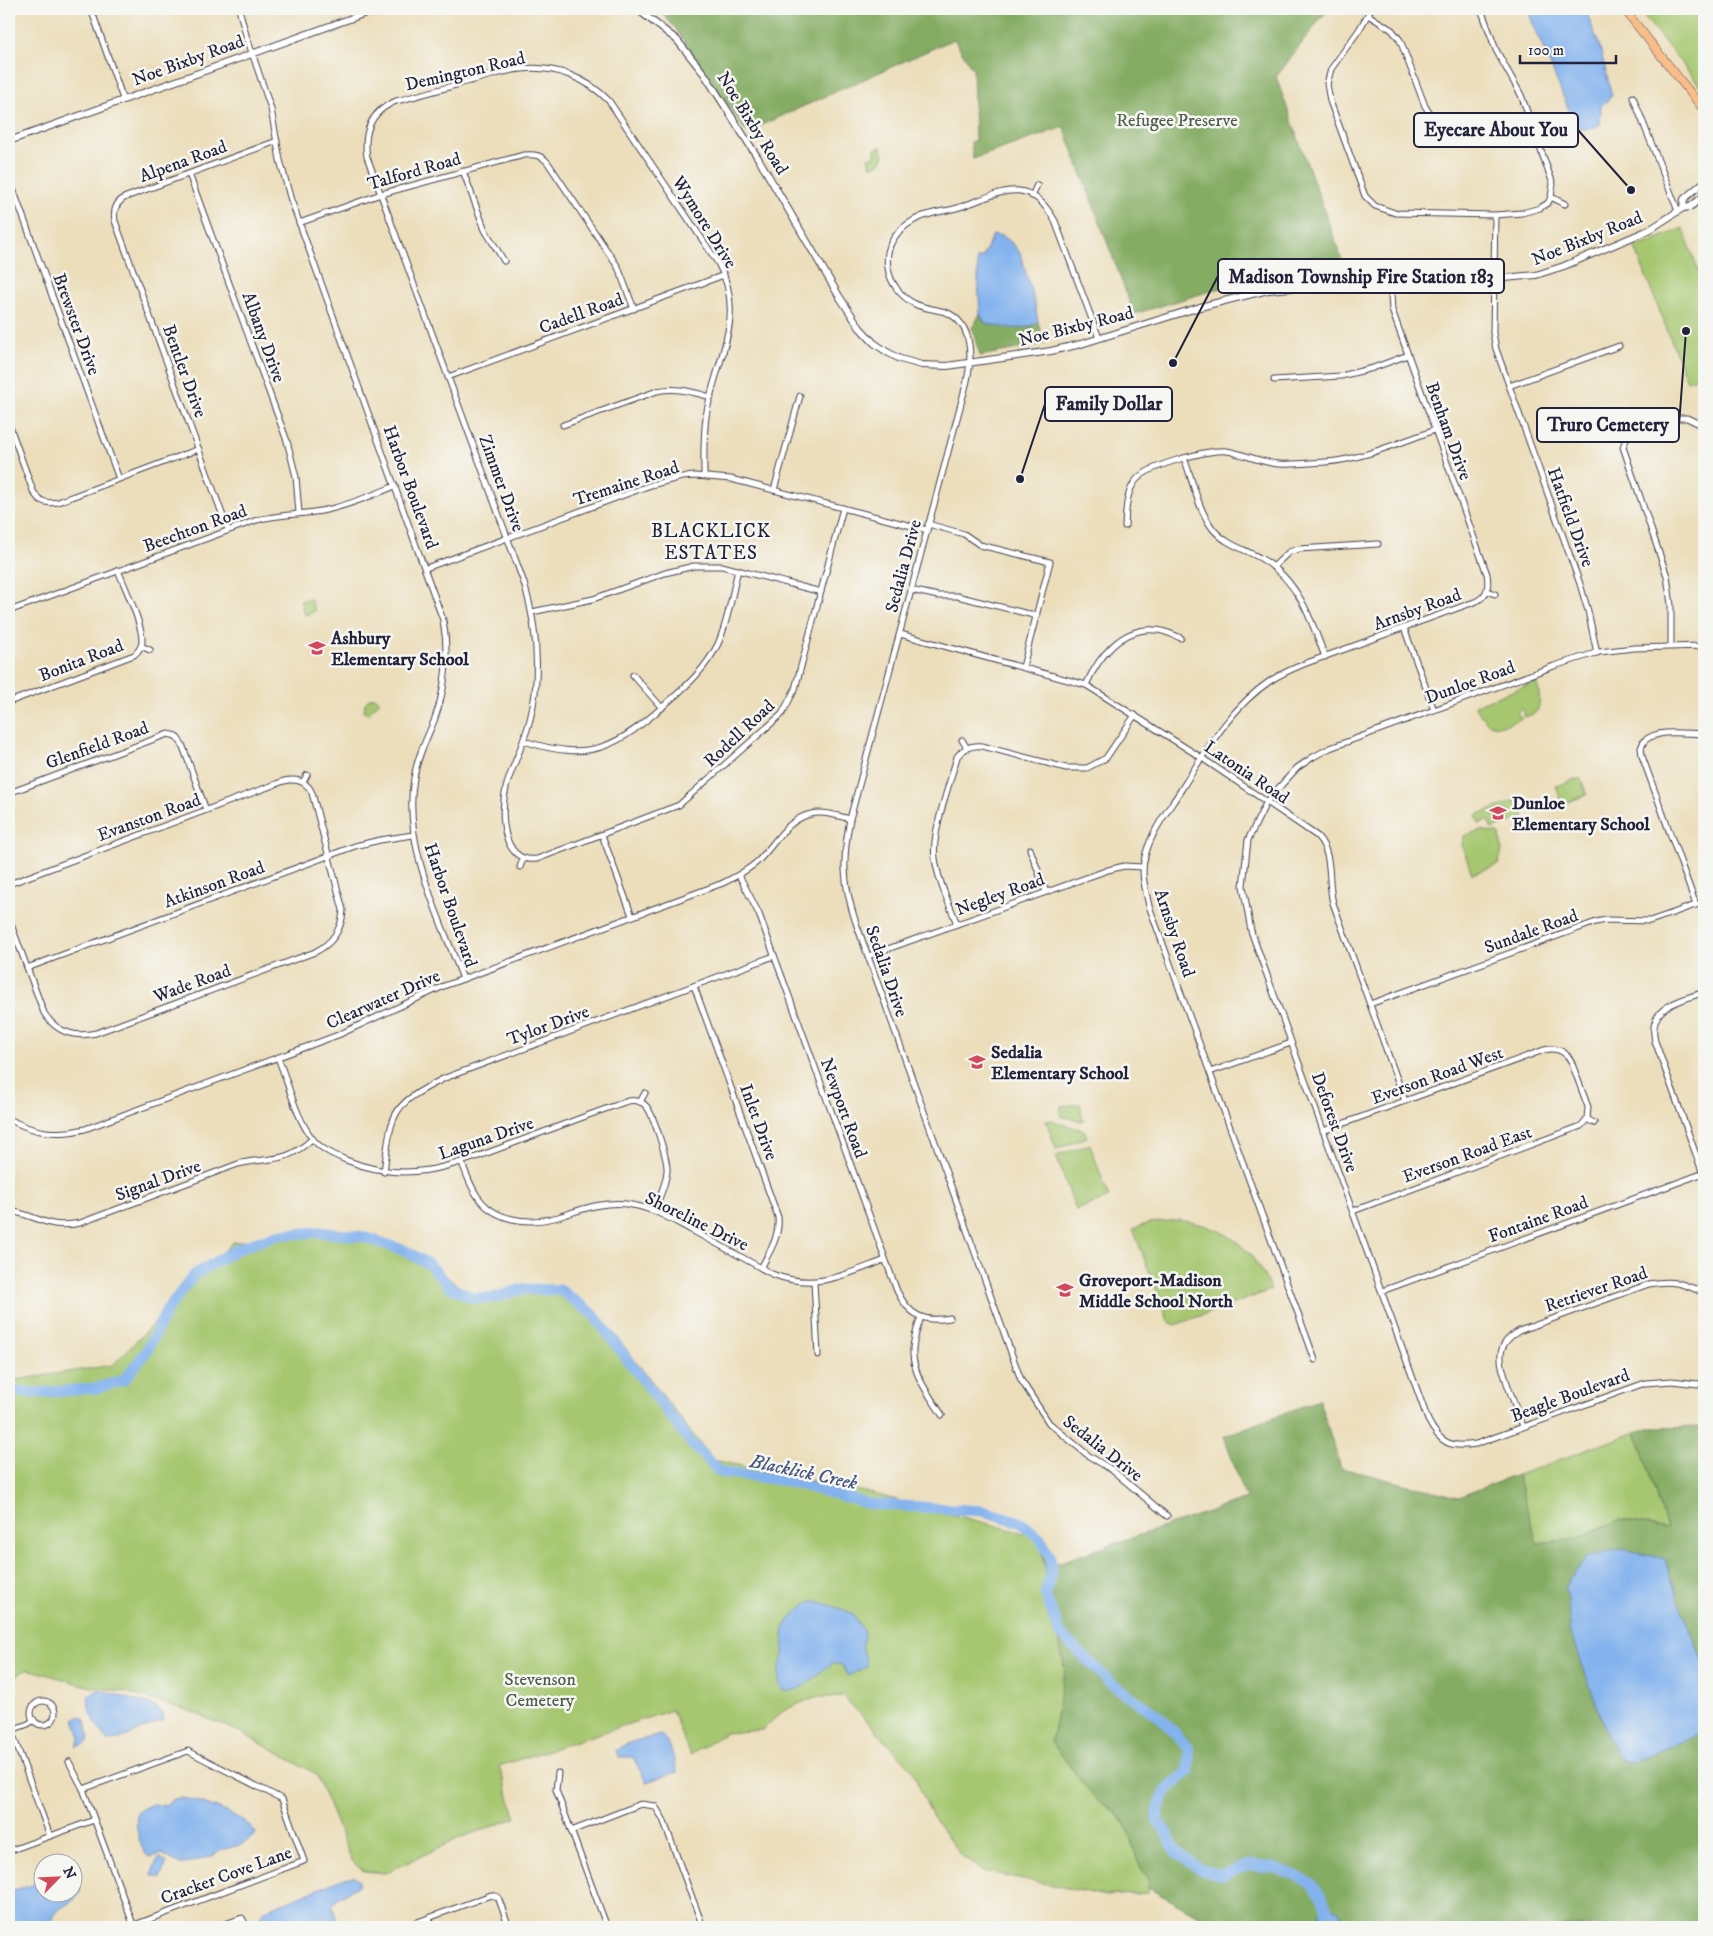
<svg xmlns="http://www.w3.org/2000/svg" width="1713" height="1936" viewBox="0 0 1713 1936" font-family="'IM FELL DW Pica',serif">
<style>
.green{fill:#a6c770;stroke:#647456}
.forest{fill:#84ac62;stroke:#53674e}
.water{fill:#83b2ee;stroke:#526a94}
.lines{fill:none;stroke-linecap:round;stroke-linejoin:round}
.river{stroke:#83b2ee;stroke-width:11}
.minor-casing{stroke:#403e4e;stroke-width:7}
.tertiary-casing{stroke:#403e4e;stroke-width:8}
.primary-casing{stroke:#403e4e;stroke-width:9}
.minor{stroke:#fff;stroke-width:5}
.tertiary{stroke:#fff;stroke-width:6}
.primary{stroke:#f8bd88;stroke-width:8}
.labels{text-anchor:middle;stroke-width:5;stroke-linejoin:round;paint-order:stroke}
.street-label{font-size:18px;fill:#22223b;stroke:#f6f6f2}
.park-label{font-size:18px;fill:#505c4e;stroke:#f6f6f2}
.poi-label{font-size:18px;font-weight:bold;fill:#22223b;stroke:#f6f6f2;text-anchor:start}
.neighbourhood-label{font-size:19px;letter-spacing:1px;fill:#22223b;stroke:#f6f6f2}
.water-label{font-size:19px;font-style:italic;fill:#44547a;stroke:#f6f6f2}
.leader{fill:none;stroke:#22223b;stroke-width:2}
.callout-dot{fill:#22223b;stroke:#f6f6f2;stroke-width:2}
.callout{fill:#f6f6f2;stroke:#22223b;stroke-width:2}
.callout-label{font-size:19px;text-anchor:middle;font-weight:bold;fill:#22223b}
</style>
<rect width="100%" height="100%" fill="#f6f6f2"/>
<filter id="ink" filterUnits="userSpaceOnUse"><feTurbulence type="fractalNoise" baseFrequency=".02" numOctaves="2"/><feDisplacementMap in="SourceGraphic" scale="10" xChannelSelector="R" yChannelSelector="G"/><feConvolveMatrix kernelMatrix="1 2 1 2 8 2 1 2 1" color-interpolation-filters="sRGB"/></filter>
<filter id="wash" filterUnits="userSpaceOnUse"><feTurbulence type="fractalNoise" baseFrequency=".0096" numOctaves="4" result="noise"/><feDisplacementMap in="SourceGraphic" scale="20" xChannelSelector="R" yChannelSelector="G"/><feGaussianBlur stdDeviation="1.12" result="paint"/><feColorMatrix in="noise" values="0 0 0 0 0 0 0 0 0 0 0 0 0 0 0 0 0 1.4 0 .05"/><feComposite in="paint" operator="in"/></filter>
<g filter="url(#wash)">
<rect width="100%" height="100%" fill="#ecdebb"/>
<g class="green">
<polygon points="1638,9 1704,9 1704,91"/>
<path d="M881 147 884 155C882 163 878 164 871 167L868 158 875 156V149Z"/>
<polygon points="1683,228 1704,287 1704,375 1687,381 1635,248"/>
<polygon points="310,598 315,611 305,615 300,601"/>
<path d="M1536 682C1539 689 1542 706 1536 712 1533 715 1527 716 1524 717V711L1521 709 1517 713 1522 718C1499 728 1488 732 1475 705Z"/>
<polygon points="375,697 380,701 368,714 364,712 365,703 370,698"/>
<polygon points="1575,779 1581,779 1587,795 1562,804 1556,786"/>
<polygon points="1518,800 1525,817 1492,829 1488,820 1479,824 1476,815"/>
<polygon points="1481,830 1500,834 1502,850 1498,865 1472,874 1462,845 1464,836"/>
<polygon points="1080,1104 1083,1120 1082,1121 1060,1116 1061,1106"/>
<polygon points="1051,1120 1085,1131 1087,1137 1056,1149 1046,1121"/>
<polygon points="1090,1144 1109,1198 1076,1210 1056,1156"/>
<path d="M1180 1220C1228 1228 1251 1245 1271 1290L1175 1325 1168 1321 1133 1229 1149 1223Z"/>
<path d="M337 1234 423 1257 473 1298 560 1290 606 1323 713 1460 870 1493 1039 1537 1065 1671 1051 1742C1068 1761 1081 1785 1101 1802 1109 1809 1118 1813 1124 1823 1135 1842 1133 1861 1149 1879L1148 1893 1106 1896 984 1871 961 1856 932 1816 911 1768 843 1696 813 1698 784 1710 762 1730 725 1733 690 1755 672 1710 499 1766 516 1818 462 1837 385 1873 363 1871 352 1861 316 1774 240 1732 184 1709 126 1692 87 1686 28 1669 9 1680V1381L113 1365 233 1242Z"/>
<polygon points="1636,1432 1667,1528 1619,1520 1575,1539 1537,1543 1517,1475"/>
</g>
<g class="forest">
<polygon points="658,9 1328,9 1276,77 1346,271 1244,281 1134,314 1064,127 973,159 971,142 975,140 973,70 954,39 746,132 676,29"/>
<polygon points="980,314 985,323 1030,327 1038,322 1044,344 980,356 972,328"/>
<path d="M1319 1400 1341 1468 1458 1497 1517 1475 1537 1543 1575 1539 1619 1520 1667 1528 1636 1432 1648 1428 1704 1427V1665L1678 1599 1665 1559 1634 1761 1704 1732V1927H1349L1338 1911 1320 1913 1330 1927H1220L1148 1888 1149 1879C1133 1861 1135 1842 1124 1822 1117 1810 1102 1805 1092 1795 1077 1778 1066 1759 1051 1742L1065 1671 1039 1537 1043 1538 1054 1564 1246 1499 1224 1436Z"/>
</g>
<g class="water">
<path d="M1527 9H1585L1599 44 1612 96 1601 106 1600 124C1594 130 1588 130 1579 128L1573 120Z"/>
<path d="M993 235 1003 236 1012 243 1020 253 1035 304 1038 322C1022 333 1002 327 985 323L980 314 977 258H982Z"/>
<polygon points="1622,1549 1665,1559 1678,1599 1704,1665 1704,1732 1634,1761 1622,1760 1607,1735 1571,1632 1565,1586 1587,1557"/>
<path d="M811 1601H817L847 1611 854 1615 864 1633 862 1645 867 1666 850 1675H847L842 1665 833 1663C817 1672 805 1693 783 1691 773 1675 784 1662 784 1645 784 1640 782 1635 784 1629 789 1618 801 1607 811 1601Z"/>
<path d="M99 1690 152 1705 164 1715 163 1720 118 1740 108 1741C100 1732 83 1705 90 1694Z"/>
<polygon points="80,1716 85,1720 89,1738 87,1743 76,1747 80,1738 74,1719"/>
<path d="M661 1735C671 1743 674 1759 677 1772L646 1782 633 1757H619L616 1751C626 1740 648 1739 661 1735Z"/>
<path d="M180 1798C195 1798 253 1819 256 1834L243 1844 222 1850 212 1856 186 1864H180L162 1854 149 1857C139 1850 134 1822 138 1811L152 1804 165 1805 174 1799Z"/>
<polygon points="160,1858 167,1862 160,1878 151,1874 158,1859"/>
<path d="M73 1875C93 1898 68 1900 57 1912 53 1916 52 1922 51 1927H9V1891L30 1886 42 1878V1894H72Z"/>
<polygon points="354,1876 359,1879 359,1885 338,1898 332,1906 336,1917 336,1927 264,1927 260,1917 265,1910 345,1878"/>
<polygon points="1328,1903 1338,1911 1349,1927 1330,1927 1320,1913"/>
</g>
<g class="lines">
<path class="river" d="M9 1391 40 1393 97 1388 124 1380 146 1352 167 1310 194 1275 237 1249 277 1235 319 1232 364 1237 406 1251 430 1265 450 1287 473 1298H493L522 1289 560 1290 593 1314 691 1443 720 1472 787 1481 870 1504 983 1511 1020 1522 1039 1537 1050 1556 1051 1575 1045 1594 1060 1634 1112 1684 1160 1717 1189 1748V1771C1167 1788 1160 1793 1157 1821L1167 1833 1176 1852 1202 1870 1222 1875 1249 1865 1277 1868 1312 1883 1339 1927"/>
</g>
</g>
<g filter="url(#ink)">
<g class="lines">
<g class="minor-casing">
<g id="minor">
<polyline points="91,9 123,99"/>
<path d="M239 9 246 35 271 109 280 160 290 197 443 620C449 653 446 689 434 721 426 740 417 758 414 778 402 845 440 918 463 979"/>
<polyline points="1371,9 1359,30 1331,69 1327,84 1330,101 1365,196 1375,206 1395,213 1495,215 1522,213 1540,208 1548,203 1551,197 1553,184 1521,95 1496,50 1481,9"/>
<polyline points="1368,15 1392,30 1400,40 1425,106 1438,127"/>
<polyline points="1633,97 1678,211"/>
<polyline points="463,171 485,230 504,261"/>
<polyline points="189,174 287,441 296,477 299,513"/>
<polyline points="9,178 119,479"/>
<polyline points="1032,196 1037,185"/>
<polyline points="1551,197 1565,204"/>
<polyline points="1495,215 1493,333 1496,349 1580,584 1588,611 1597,653"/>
<path d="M299 223 381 194 524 155C534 154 542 155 548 163L618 267 634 309"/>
<path d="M1099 338 1055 221C1028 172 999 194 960 207 951 210 942 211 934 213 907 219 883 238 888 268 890 283 901 297 915 304 925 309 937 309 948 313 973 325 972 358 967 381L850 819C842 860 843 884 856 923L1021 1380 1049 1423 1089 1456 1112 1470 1167 1516"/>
<polyline points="448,377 724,275"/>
<polyline points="1274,380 1341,376 1373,368 1408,355"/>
<polyline points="1509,386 1619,346"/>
<path d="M9 424 33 491C39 502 46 504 58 502L199 449"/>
<path d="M563 425 657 391C676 387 692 392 711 397"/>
<path d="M1184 458C1193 481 1198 510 1213 529 1226 545 1245 549 1262 559 1298 580 1311 619 1325 657"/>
<path d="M704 476C704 454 703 432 707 411 717 358 747 315 718 263L609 101C587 78 554 65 522 69 504 70 487 77 470 81 445 88 421 95 396 101 371 111 363 132 367 157L524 583C535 619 539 655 535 693 533 709 529 726 523 741 518 757 510 772 506 788 500 812 501 864 537 859L679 805 782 714 795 689 843 508"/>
<polyline points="774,490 800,396"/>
<polyline points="928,524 964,534 980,545 1050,562 1023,667"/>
<path d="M1125 526C1126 510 1126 491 1137 479 1150 465 1209 449 1227 451 1245 454 1261 463 1279 464 1294 465 1310 463 1325 462 1360 460 1401 442 1435 430"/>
<path d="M228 530 115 221C113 210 116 202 126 197L277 141"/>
<polyline points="1273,567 1289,552 1299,549 1378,544"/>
<polyline points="426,568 651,485 682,477 695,476 731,479 927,530"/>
<polyline points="911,590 938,596 957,596 1037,616"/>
<polyline points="1487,591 1495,594"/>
<path d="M9 611 257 520C280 514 303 515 326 510 350 505 373 495 395 486"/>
<polyline points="532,612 593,599 665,573 694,566 722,566 821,592"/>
<polyline points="1404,628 1434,710"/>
<path d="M900 634 1086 685 1202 758 1317 836C1334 854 1327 881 1333 903L1405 1101"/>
<polyline points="141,646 150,650"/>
<polyline points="1671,646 1671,605 1667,576 1623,447 1627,437 1633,430 1667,418 1687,418 1704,426"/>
<path d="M1704 646 1634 648 1599 652 1554 666 1330 748 1313 757 1297 768 1284 782 1267 801 1248 840 1243 886 1251 931 1428 1420C1440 1444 1451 1448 1476 1444L1645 1383 1672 1381 1698 1384 1704 1383"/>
<polyline points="633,675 662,708"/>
<path d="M1086 685C1098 658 1121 627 1155 630 1164 630 1173 635 1181 638"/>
<path d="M9 702 134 655C139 651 141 648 142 642 143 625 125 588 118 570"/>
<polyline points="962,740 967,748"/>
<path d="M524 741C592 763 617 747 668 702 688 685 706 668 718 644 728 622 732 594 738 570"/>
<polyline points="1644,741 1641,748 1642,756 1696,905"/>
<path d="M1644 741C1659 728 1686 734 1704 734"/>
<polyline points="303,782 307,775"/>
<polyline points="9,793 168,734 176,736 182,744 206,810"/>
<polyline points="602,835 632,916"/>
<polyline points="1030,849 1046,892"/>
<polyline points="520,867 523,859"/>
<path d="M739 875 759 914 897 1291C909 1315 923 1323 950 1318"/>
<path d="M9 884 284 781C297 778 307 781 312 793L343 910C342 929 333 943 315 952L96 1033C74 1038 56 1032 44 1013L9 919"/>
<path d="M957 924C949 903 938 881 935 858 931 834 950 783 957 757 963 748 971 745 982 746L1066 768H1087L1106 758 1135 715"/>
<polyline points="868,956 1108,870 1124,866 1143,867"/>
<polyline points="27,968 355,846 380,840 413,835"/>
<path d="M694 986 778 1217C780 1236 770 1251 761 1268"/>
<polyline points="1370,1004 1596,922 1606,920 1650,921 1704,902"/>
<path d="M278 1058C288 1082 296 1118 312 1138 320 1149 334 1155 346 1160 410 1186 454 1165 514 1143 552 1129 590 1114 628 1101 634 1100 641 1101 646 1106 653 1113 668 1160 667 1171 666 1185 659 1198 654 1211"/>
<polyline points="1210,1072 1291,1043"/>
<polyline points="640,1102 645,1093"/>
<path d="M9 1119C34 1133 57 1136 85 1129L338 1035 444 986 723 883C735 877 749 870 759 860 775 844 787 819 811 814 824 811 838 816 850 819"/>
<polyline points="1587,1119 1594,1123"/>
<path d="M1323 1131 1544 1050C1556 1047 1565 1050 1571 1061L1588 1107 1587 1119 1581 1126 1353 1211"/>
<path d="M462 1163C466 1173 470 1185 476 1194 493 1222 529 1225 558 1217 583 1209 605 1200 632 1205 653 1208 672 1220 691 1230 718 1244 745 1259 772 1274 815 1291 844 1275 885 1260"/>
<path d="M384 1172C392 1112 389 1106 445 1078L774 956"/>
<path d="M1703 1174 1655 1041C1647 1006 1678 1002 1704 992"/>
<path d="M9 1211C39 1215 46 1230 80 1223L238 1164C271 1156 284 1165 312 1139"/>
<polyline points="814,1282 818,1355"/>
<polyline points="1699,1290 1704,1280"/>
<polyline points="1382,1291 1704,1173"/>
<path d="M921 1317C917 1329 912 1343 913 1355 914 1377 931 1397 942 1415"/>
<path d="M1315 1360 1149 906C1146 891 1141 876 1144 861 1149 834 1167 812 1181 790 1206 751 1230 708 1270 681 1280 674 1292 669 1304 664L1477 601C1488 595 1489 586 1487 574L1392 310 1390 279"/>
<path d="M1523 1426C1518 1414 1514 1402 1509 1389 1501 1365 1492 1346 1519 1331L1649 1284C1672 1280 1683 1283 1704 1293"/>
<circle cx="43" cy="1713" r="12"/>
<polyline points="11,1730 50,1836"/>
<polyline points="9,1731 28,1724 34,1720"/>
<polyline points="69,1762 83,1789 133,1924"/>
<polyline points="558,1773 556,1790 607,1927"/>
<polyline points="83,1789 188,1751 282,1799 304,1861 129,1927"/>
<polyline points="571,1831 641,1804 655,1806 663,1819 703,1927"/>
<polyline points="9,1851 94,1820"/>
<polyline points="429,1918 432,1927"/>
<polyline points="217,1927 242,1918 247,1927"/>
<polyline points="404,1927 491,1895 498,1897 509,1927"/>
</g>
</g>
<g class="tertiary-casing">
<g id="tertiary">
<polyline points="637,9 677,40 705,75 758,158 839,296 860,328 874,343 887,352 900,359 922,365 947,366 1051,351 1081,344 1200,307 1268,290 1390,279 1423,277 1493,279 1536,275 1564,266 1649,230 1683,208 1690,207 1704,196"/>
<polyline points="9,141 377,9"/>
<polyline points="1683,208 1684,199 1704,182"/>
</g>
</g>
<g class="primary-casing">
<polyline id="primary" points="1624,9 1704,110"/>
</g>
<use href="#minor" class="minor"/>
<use href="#tertiary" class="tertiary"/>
<use href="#primary" class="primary"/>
</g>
</g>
<defs>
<g id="school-bare" transform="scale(1.35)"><path d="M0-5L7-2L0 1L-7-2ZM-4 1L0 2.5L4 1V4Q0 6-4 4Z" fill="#d1495b" stroke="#f6f6f2" stroke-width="2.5" paint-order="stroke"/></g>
</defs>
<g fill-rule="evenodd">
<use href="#school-bare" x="317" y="648"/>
<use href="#school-bare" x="1498" y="813"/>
<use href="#school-bare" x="977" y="1062"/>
<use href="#school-bare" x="1065" y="1290"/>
</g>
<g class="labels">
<g class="street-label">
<text transform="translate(188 60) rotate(-20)" y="6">Noe Bixby Road</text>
<text transform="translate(465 71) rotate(-13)" y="6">Demington Road</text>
<text transform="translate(753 123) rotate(58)" y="6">Noe Bixby Road</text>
<text transform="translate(183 161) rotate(-20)" y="6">Alpena Road</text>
<text transform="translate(414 171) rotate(-16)" y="6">Talford Road</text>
<text transform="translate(705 222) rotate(58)" y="6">Wymore Drive</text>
<text transform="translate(1587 238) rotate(-22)" y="6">Noe Bixby Road</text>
<text transform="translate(581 313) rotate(-20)" y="6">Cadell Road</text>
<text transform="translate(77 324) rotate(70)" y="6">Brewster Drive</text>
<text transform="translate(1076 326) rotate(-14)" y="6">Noe Bixby Road</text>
<text transform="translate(264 337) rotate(70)" y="6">Albany Drive</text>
<text transform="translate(185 371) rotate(70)" y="6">Bentler Drive</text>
<text transform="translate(1449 431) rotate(70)" y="6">Benham Drive</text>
<text transform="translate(502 483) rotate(70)" y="6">Zimmer Drive</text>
<text transform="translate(626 483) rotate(-18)" y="6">Tremaine Road</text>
<text transform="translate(411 487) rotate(70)" y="6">Harbor Boulevard</text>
<text transform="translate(1571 517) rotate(70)" y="6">Hatfield Drive</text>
<text transform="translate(195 528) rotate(-20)" y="6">Beechton Road</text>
<text transform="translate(903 566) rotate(-75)" y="6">Sedalia Drive</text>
<text transform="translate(1417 609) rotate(-20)" y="6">Arnsby Road</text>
<text transform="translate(81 660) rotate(-21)" y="6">Bonita Road</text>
<text transform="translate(1470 682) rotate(-20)" y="6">Dunloe Road</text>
<text transform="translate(739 733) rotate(-43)" y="6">Rodell Road</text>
<text transform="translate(97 745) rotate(-20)" y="6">Glenfield Road</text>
<text transform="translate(1247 772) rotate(34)" y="6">Latonia Road</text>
<text transform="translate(149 817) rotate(-20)" y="6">Evanston Road</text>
<text transform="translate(214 884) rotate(-20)" y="6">Atkinson Road</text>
<text transform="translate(1000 894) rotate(-20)" y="6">Negley Road</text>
<text transform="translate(451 905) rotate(71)" y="6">Harbor Boulevard</text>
<text transform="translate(1531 931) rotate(-20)" y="6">Sundale Road</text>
<text transform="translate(1175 933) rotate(71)" y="6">Arnsby Road</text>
<text transform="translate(887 971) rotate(71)" y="6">Sedalia Drive</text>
<text transform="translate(192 983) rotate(-20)" y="6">Wade Road</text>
<text transform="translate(383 999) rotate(-24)" y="6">Clearwater Drive</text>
<text transform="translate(548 1025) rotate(-20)" y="6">Tylor Drive</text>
<text transform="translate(1437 1075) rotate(-20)" y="6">Everson Road West</text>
<text transform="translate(844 1108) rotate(70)" y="6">Newport Road</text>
<text transform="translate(759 1122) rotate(70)" y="6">Inlet Drive</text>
<text transform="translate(1335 1122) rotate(70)" y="6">Deforest Drive</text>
<text transform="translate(486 1138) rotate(-19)" y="6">Laguna Drive</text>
<text transform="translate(1467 1154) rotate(-20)" y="6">Everson Road East</text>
<text transform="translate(158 1180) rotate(-20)" y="6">Signal Drive</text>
<text transform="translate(1538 1219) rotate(-20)" y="6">Fontaine Road</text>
<text transform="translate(697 1221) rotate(26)" y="6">Shoreline Drive</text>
<text transform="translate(1596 1289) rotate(-19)" y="6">Retriever Road</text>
<text transform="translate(1570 1395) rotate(-20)" y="6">Beagle Boulevard</text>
<text transform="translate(1103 1448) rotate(38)" y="6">Sedalia Drive</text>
<text transform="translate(226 1875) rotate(-20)" y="6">Cracker Cove Lane</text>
</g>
<g class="park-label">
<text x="1177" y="126">Refugee Preserve</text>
<text x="540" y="1685">Stevenson<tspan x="540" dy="21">Cemetery</tspan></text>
</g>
<g class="poi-label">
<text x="331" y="644">Ashbury<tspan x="331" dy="21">Elementary School</tspan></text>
<text x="1512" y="809">Dunloe<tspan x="1512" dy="21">Elementary School</tspan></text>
<text x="991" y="1058">Sedalia<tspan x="991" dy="21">Elementary School</tspan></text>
<text x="1079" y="1286">Groveport-Madison<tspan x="1079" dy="21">Middle School North</tspan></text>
</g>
<g class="neighbourhood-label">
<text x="711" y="537">BLACKLICK<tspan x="711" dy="22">ESTATES</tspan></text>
</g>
<g class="water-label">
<text transform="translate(804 1471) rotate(12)" y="7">Blacklick Creek</text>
</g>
</g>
<path class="leader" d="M1631 190L1578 130M1173 363L1218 276M1020 479L1045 404M1686 331L1679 425"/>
<g class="callout-dot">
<circle cx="1631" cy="190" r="5"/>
<circle cx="1173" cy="363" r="5"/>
<circle cx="1020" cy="479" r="5"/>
<circle cx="1686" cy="331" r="5"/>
</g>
<g class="callout">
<rect x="1414" y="113" width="164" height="34" rx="5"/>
<rect x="1218" y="259" width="286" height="34" rx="5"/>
<rect x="1045" y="387" width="127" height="34" rx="5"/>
<rect x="1537" y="408" width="142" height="34" rx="5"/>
</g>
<g class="callout-label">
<text x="1496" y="136">Eyecare About You</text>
<text x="1361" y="283">Madison Township Fire Station 183</text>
<text x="1109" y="410">Family Dollar</text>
<text x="1608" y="431">Truro Cemetery</text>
</g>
<rect width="1713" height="1936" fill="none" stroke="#f6f6f2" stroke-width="30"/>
<g transform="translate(58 1878) rotate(66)"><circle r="24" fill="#f6f6f2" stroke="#a1a1a9"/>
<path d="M0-4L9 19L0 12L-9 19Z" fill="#d1495b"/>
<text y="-8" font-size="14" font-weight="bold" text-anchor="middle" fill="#22223b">N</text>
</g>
<path d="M1520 55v8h96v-8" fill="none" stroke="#22223b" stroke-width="2.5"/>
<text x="1528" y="55" font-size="15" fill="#22223b" stroke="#f6f6f2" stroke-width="4" paint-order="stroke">100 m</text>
</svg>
